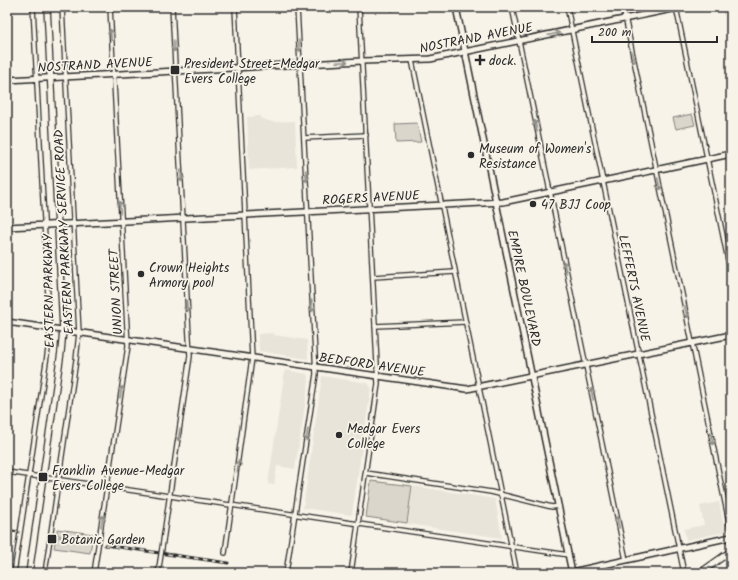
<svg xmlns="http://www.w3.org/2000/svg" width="738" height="580" viewBox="0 0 738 580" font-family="Kalam,sans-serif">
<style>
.built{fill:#e8e4da}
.green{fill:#dad6cc;stroke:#82807c}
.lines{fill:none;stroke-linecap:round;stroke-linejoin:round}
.street-casing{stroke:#2b2b2b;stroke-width:6}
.secondary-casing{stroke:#2b2b2b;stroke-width:8}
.primary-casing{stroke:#2b2b2b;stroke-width:8}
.street{stroke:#f7f3e8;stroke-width:3.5}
.secondary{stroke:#f7f3e8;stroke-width:5}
.primary{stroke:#f7f3e8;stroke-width:5.5}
.rail-casing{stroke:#2b2b2b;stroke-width:3}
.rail{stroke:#f7f3e8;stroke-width:1.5;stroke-dasharray:4.5;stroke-linecap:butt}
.street-bridge-casing{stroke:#2b2b2b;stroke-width:6;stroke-linecap:butt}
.street-bridge{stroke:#f7f3e8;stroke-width:3.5}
.oneway{stroke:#918f8a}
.poi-dot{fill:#2b2b2b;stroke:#f7f3e8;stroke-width:1.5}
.labels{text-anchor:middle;stroke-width:3.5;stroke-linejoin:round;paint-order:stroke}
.street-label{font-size:13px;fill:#2b2b2b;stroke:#f7f3e8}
.poi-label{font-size:13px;fill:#2b2b2b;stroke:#f7f3e8;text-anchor:start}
</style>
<rect width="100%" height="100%" fill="#f7f3e8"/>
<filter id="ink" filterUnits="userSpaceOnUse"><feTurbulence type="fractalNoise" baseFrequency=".025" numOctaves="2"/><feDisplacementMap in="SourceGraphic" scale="8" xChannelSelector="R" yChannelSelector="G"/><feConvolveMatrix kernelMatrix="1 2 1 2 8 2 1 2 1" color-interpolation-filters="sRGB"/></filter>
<g filter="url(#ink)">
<g class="built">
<polygon points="260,116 260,118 272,122 295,121 297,167 249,170 247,117"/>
<polygon points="274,333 274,335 307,340 308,359 259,351 258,334"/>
<polygon points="285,370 307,374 309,380 295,469 277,466 274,485 268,484"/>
<polygon points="322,376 368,383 371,388 352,514 351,515 303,508"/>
<polygon points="413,486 495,499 502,538 408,524"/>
<polygon points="719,502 725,532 686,540 684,529 704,525 700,506"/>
</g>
<g class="green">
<polygon points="692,114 695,125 676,129 673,118"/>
<polygon points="417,123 421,142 396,143 395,124"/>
<polygon points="371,481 412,486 407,523 366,517"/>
<polygon points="57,529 93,534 90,553 54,548 56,537 61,537 61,536 57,534"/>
</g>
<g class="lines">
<g class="street-casing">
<g id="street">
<polyline points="512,7 626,560"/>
<polyline points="567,7 684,573"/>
<polyline points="623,7 731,532"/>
<polyline points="676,7 731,275"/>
<polyline points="726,7 731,31"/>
<polyline points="392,8 393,7"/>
<polyline points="412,60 517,573"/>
<polyline points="304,138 366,135"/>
<polyline points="373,277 455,272"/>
<polyline points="375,326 465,322"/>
<polyline points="7,472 569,555"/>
<polyline points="366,473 491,492 552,507 559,506"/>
<polyline points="162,548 190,356 172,7"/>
<polyline points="225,553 252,358 235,7"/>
<polyline points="14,573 50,336 33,7"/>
<polyline points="45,573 76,360 79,333 62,7"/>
<polyline points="94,573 128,346 110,7"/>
<polyline points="158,573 160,561"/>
<polyline points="286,573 316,374 297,7"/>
<polyline points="351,573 378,384 359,7"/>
</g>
</g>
<g class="secondary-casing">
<g id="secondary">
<polyline points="456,7 572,573"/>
<polyline points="7,80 362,61 430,59 682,7"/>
<polyline points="7,227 503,202 731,154"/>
<polyline points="7,322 467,389 731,335"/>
<polyline points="567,573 731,537"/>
</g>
</g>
<g class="primary-casing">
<g id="primary">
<polyline points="29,573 61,352 63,330 47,7"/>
<polyline points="700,573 731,551"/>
</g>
</g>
<use href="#street" class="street"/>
<use href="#secondary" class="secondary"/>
<use href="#primary" class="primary"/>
<g class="rail-casing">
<g id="rail">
<polyline points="7,530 18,532"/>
<polyline points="105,545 228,563"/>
<polyline points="293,573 294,573"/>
</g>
</g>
<use href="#rail" class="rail"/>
<g class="street-bridge-casing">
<polyline id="street-bridge" points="160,561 162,548"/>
</g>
<use href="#street-bridge" class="street-bridge"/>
</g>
<defs><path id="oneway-shaft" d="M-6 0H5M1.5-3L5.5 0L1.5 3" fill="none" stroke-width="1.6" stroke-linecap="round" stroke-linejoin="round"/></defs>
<g class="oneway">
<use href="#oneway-shaft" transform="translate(554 34) rotate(-12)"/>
<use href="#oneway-shaft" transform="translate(111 35) rotate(-93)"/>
<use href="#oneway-shaft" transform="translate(174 46) rotate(87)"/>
<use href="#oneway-shaft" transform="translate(299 46) rotate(87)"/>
<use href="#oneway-shaft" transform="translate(633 57) rotate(78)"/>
<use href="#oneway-shaft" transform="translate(342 62) rotate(-3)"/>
<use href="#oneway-shaft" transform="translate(536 126) rotate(-102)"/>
<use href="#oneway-shaft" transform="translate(181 176) rotate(87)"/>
<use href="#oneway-shaft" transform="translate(306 176) rotate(87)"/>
<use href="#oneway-shaft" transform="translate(659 184) rotate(78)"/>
<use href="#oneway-shaft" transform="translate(120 207) rotate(-93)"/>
<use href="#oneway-shaft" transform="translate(565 267) rotate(-102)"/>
<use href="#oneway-shaft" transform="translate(187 306) rotate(87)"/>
<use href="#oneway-shaft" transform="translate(312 306) rotate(87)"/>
<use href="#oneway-shaft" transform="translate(686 312) rotate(78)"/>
<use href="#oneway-shaft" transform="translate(121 392) rotate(-81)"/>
<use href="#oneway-shaft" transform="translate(592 394) rotate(-102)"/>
<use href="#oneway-shaft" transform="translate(179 435) rotate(98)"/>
<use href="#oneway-shaft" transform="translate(307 435) rotate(98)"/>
<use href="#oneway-shaft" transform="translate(712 439) rotate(78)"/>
<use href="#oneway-shaft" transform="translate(238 466) rotate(-82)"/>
<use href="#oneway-shaft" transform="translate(102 521) rotate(-81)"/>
<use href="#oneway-shaft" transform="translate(618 522) rotate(-102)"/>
</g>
</g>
<g class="poi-dot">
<path d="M478 54h4v4h4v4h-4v4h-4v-4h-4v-4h4z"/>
<rect x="170" y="65" width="10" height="10" rx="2"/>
<circle cx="471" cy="155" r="4"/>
<circle cx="533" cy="204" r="4"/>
<circle cx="141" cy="274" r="4"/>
<circle cx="339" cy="435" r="4"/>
<rect x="38" y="472" width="10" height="10" rx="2"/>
<rect x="47" y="534" width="10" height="10" rx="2"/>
</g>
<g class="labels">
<g class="street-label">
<text transform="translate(476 37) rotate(-11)" y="5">NOSTRAND AVENUE</text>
<text transform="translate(95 64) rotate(-3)" y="5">NOSTRAND AVENUE</text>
<text transform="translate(371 197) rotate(-3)" y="5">ROGERS AVENUE</text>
<text transform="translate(63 232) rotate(-93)" y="5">EASTERN PARKWAY SERVICE ROAD</text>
<text transform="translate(525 288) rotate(78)" y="5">EMPIRE BOULEVARD</text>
<text transform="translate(635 288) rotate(78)" y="5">LEFFERTS AVENUE</text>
<text transform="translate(48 291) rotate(-91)" y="5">EASTERN PARKWAY</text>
<text transform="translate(115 292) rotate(-93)" y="5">UNION STREET</text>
<text transform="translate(372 364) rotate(8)" y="5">BEDFORD AVENUE</text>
</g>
<g class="poi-label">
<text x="489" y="65">dock.</text>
<text x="184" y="68">President Street–Medgar<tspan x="184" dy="15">Evers College</tspan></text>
<text x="479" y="153">Museum of Women's<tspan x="479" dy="15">Resistance</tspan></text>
<text x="541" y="209">47 BJJ Coop</text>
<text x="149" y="272">Crown Heights<tspan x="149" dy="15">Armory pool</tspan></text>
<text x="347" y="433">Medgar Evers<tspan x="347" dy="15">College</tspan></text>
<text x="52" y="475">Franklin Avenue-Medgar<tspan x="52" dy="15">Evers College</tspan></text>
<text x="61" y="544">Botanic Garden</text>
</g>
</g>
<rect width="738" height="580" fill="none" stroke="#f7f3e8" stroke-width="24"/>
<rect x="12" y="12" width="714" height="556" fill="none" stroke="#2b2b2b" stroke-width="1.5" filter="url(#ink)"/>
<path d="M592 36v6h125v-6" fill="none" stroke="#2b2b2b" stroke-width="2"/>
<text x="598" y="36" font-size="12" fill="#2b2b2b" stroke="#f7f3e8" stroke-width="3" paint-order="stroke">200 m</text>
</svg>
